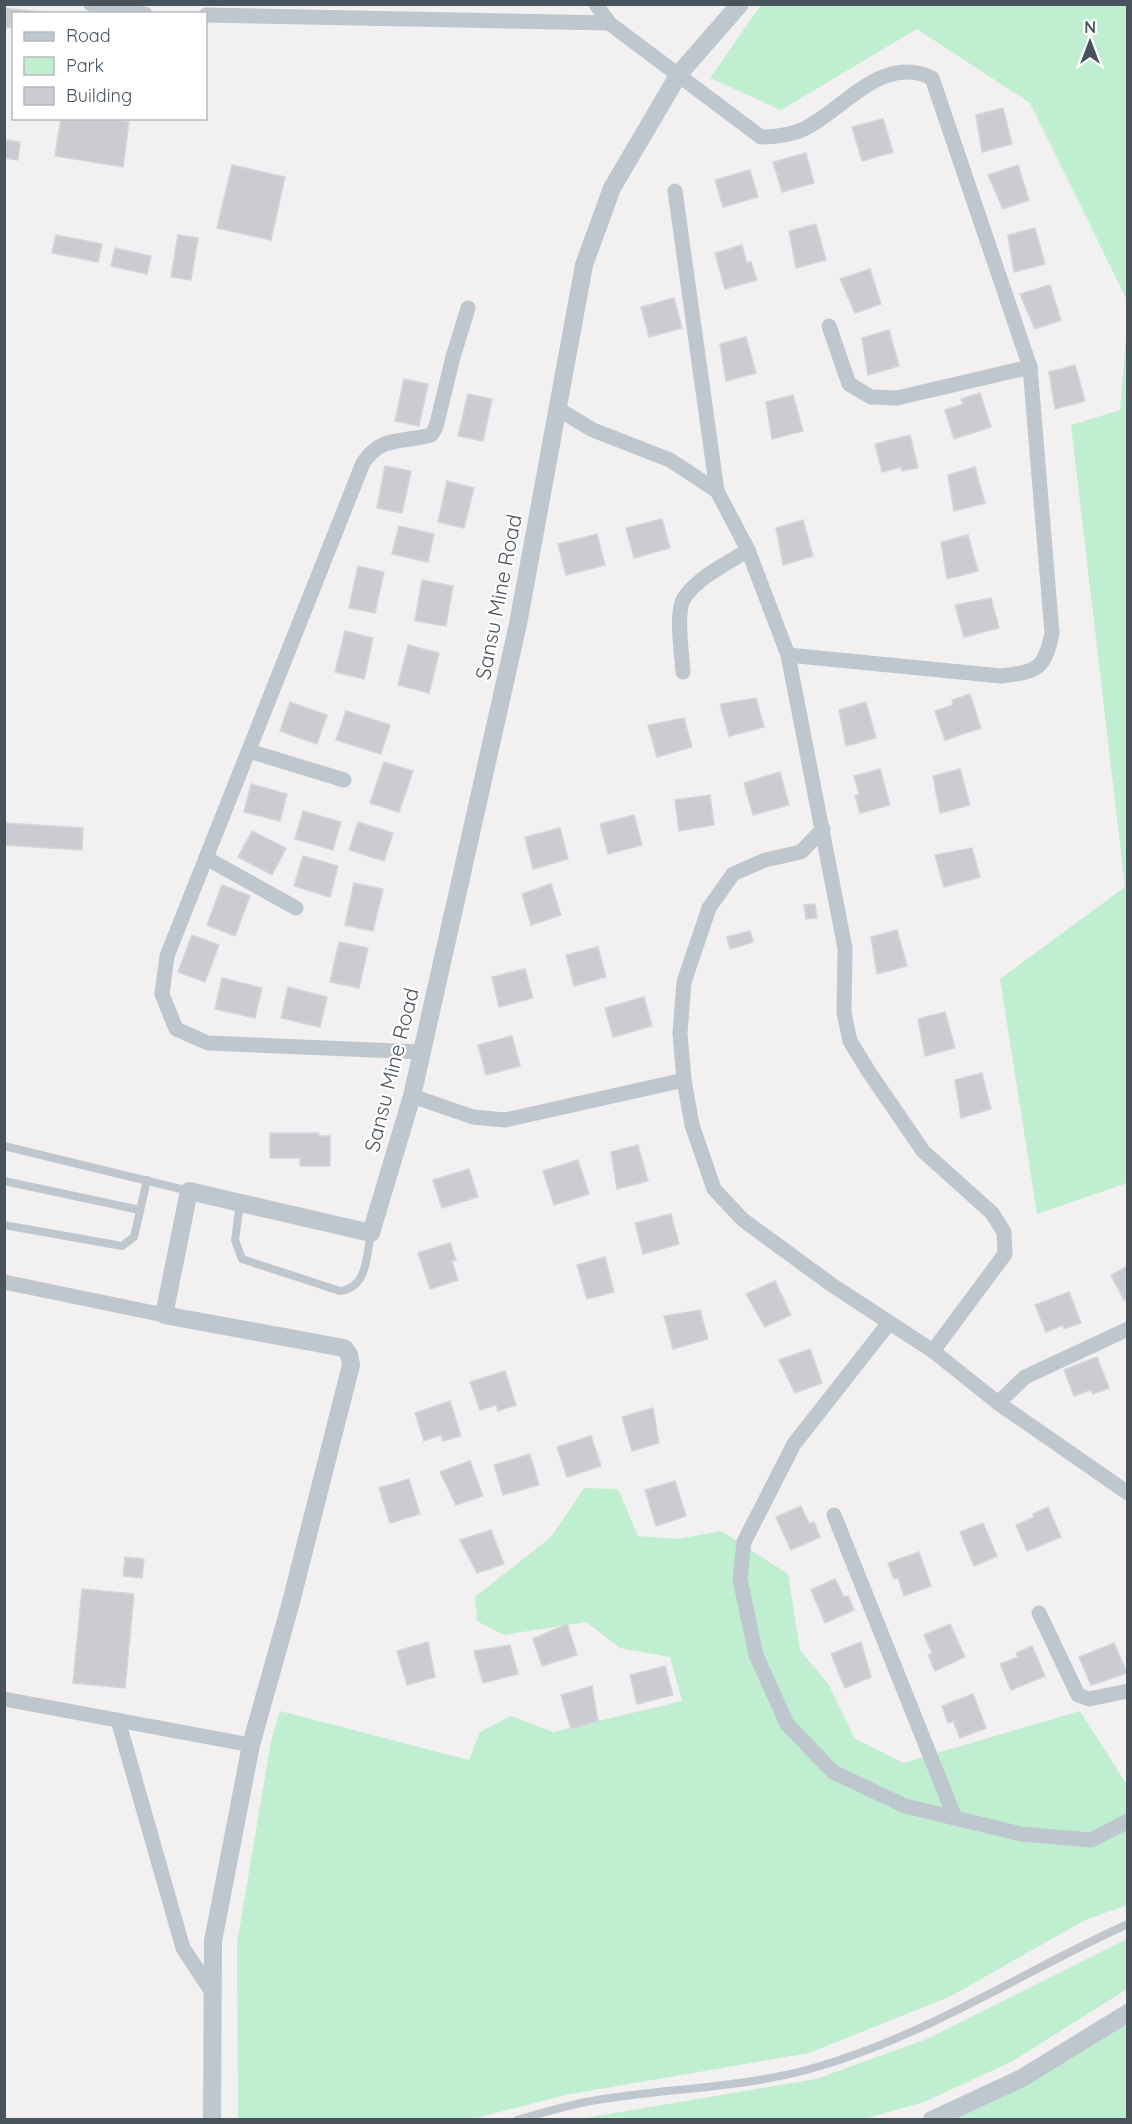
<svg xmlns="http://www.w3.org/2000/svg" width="1132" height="2124" viewBox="0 0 1132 2124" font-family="Quicksand,sans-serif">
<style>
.green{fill:#c0eed1}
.building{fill:#caccd2;stroke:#d4d6db;stroke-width:1.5}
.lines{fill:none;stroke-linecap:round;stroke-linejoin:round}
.service{stroke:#bec7ce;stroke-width:8}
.minor{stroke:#bec7ce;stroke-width:15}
.tertiary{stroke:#bec7ce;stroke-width:18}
.labels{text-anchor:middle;stroke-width:4.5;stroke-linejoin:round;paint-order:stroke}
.street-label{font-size:21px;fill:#48535c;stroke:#fff}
</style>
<rect width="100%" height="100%" fill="#f2f0f0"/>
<g class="green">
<polygon points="761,5 1127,5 1127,300 1030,103 917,29 781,110 710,78"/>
<polygon points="1127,326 1127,1183 1037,1214 1000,979 1125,887 1071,425 1120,410"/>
<polygon points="584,1488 618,1489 638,1536 678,1539 721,1531 788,1574 800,1650 829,1685 855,1739 903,1763 1080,1711 1127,1785 1127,1905 1085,1920 951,1996 809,2053 565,2095 472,2119 238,2120 237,1943 271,1741 280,1711 469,1760 480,1732 511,1716 553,1732 682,1701 670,1657 620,1648 586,1622 504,1635 477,1621 475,1597 551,1537"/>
<polygon points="1127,1939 1127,1989 1013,2061 924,2102 864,2119 579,2119 816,2079 927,2039"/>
<polygon points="1127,2023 1127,2119 953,2120"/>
</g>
<g class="building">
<polygon points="4,8 61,14 14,14 14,28 4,27"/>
<polygon points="1003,108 1012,144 982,152 976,115"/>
<polygon points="61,118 103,118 129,122 123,167 55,156"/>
<polygon points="883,119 893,152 862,161 852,127"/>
<polygon points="4,140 20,142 18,160 4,158"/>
<polygon points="806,153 814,183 782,192 773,162"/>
<polygon points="232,165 285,177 271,240 217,228"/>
<polygon points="1018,165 1029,200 1003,209 988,175"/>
<polygon points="750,170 758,197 723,207 715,180"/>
<polygon points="816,224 826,260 796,268 789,231"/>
<polygon points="1035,228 1045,264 1014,272 1008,235"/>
<polygon points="56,235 102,244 98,262 52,253"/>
<polygon points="178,235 198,238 191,280 171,277"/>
<polygon points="742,245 747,263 751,262 757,280 725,289 715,253"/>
<polygon points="115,248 151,256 147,274 111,266"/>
<polygon points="870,269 881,304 855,313 840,279"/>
<polygon points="1050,285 1061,320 1035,329 1020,294"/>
<polygon points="674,298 682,328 649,337 641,307"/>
<polygon points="889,330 899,366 868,375 862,338"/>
<polygon points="746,337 756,373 726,381 720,344"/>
<polygon points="1075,365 1085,401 1055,409 1049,372"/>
<polygon points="404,379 428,384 419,426 395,421"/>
<polygon points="980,393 991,427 954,439 945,410 963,404 961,399"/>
<polygon points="468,394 492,399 483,441 458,436"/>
<polygon points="793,395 803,431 772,439 766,402"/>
<polygon points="910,435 918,468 902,471 901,467 882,472 875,444"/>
<polygon points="385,466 411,471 402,513 377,508"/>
<polygon points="975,467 985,503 954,511 948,475"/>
<polygon points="447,481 474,488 464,528 438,522"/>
<polygon points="662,519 670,548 634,558 626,528"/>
<polygon points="803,520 813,556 783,565 776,528"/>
<polygon points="399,526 434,534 428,562 392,554"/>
<polygon points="597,534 605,565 566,575 558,544"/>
<polygon points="968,535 978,571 947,579 941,542"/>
<polygon points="358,566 384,572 375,613 349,608"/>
<polygon points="422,580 453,586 446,626 415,621"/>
<polygon points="991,598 999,628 964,637 955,605"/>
<polygon points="345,631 373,638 364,679 335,672"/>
<polygon points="408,645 439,653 429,693 398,685"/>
<polygon points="970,694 981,728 945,740 935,711 953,705 952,700"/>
<polygon points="756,698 764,727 729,736 720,704"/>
<polygon points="290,702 327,715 317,744 280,731"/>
<polygon points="866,702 876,738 846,746 839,710"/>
<polygon points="346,711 390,725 381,754 336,740"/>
<polygon points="684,718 692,747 657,757 648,725"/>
<polygon points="384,762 413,771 399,812 370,803"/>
<polygon points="880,769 890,805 860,813 855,796 859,794 854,776"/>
<polygon points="960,769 970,805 940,813 933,776"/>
<polygon points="780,772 789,805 753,815 744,783"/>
<polygon points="251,784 287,794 280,821 244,812"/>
<polygon points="710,795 714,825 679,831 675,800"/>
<polygon points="303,811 341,822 333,850 295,839"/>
<polygon points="634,815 642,845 608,854 600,824"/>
<polygon points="358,822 393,833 384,861 349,850"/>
<polygon points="4,823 83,828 82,850 4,845"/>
<polygon points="560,828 568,859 533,869 525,837"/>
<polygon points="252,831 286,848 272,875 238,857"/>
<polygon points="972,848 980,877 944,887 935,855"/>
<polygon points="303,856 338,866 330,897 294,886"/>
<polygon points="354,883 383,889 373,931 345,925"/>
<polygon points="551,884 561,915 531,925 522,894"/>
<polygon points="222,885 250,896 235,936 207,925"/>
<polygon points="815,904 817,918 806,919 804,905"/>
<polygon points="897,930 907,966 877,974 871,937"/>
<polygon points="750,931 753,942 730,949 727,937"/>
<polygon points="192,935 219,945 205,982 178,972"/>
<polygon points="339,942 368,948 359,988 330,982"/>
<polygon points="598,947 606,977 574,986 566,955"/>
<polygon points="525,969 533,998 499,1007 492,977"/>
<polygon points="222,978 262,988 255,1018 215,1009"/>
<polygon points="288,987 327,997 320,1027 281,1018"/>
<polygon points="644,997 652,1026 613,1037 605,1008"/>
<polygon points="945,1012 955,1048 925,1056 918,1019"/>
<polygon points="512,1036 520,1066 486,1075 478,1045"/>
<polygon points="982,1073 991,1109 961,1118 955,1080"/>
<polygon points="270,1133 319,1133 319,1136 330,1136 330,1166 300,1166 300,1158 270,1158"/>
<polygon points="638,1145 648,1181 617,1189 611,1152"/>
<polygon points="578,1160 589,1194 554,1205 543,1171"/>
<polygon points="469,1169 478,1197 442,1208 433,1180"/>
<polygon points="671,1214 679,1244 643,1254 635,1223"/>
<polygon points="450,1243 456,1260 452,1261 458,1280 430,1289 418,1253"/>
<polygon points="605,1257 614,1292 587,1299 577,1265"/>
<polygon points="1128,1266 1128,1298 1124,1300 1111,1275"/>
<polygon points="775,1281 791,1315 765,1327 746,1294"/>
<polygon points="1069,1292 1081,1323 1064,1329 1063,1325 1046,1332 1035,1305"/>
<polygon points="700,1310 708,1339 673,1349 664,1316"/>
<polygon points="810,1349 822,1383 795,1393 779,1360"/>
<polygon points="1097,1357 1109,1388 1093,1394 1091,1390 1074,1396 1064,1370"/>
<polygon points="505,1371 516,1405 498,1411 496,1405 480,1410 470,1382"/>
<polygon points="450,1401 461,1436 443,1441 441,1435 424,1441 415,1413"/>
<polygon points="653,1408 659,1443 632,1451 622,1417"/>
<polygon points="591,1436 601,1466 567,1477 557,1447"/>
<polygon points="530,1454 539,1485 503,1495 494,1465"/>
<polygon points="470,1461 483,1496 456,1505 440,1472"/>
<polygon points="409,1479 420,1514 390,1523 379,1488"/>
<polygon points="675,1481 686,1516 656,1526 645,1490"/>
<polygon points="801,1506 809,1524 814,1522 820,1537 791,1550 776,1517"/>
<polygon points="1048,1507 1061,1537 1027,1551 1016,1525 1034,1517 1033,1514"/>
<polygon points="983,1523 997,1556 974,1566 960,1532"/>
<polygon points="491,1530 504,1564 477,1573 460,1540"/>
<polygon points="919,1552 931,1586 904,1596 898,1578 894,1579 888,1563"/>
<polygon points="125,1557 144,1559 142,1578 123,1576"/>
<polygon points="835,1579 844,1597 848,1596 854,1610 825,1623 811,1590"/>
<polygon points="82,1589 134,1594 125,1688 73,1683"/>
<polygon points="567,1624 577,1655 542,1666 533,1639"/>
<polygon points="950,1624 965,1657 935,1671 928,1655 932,1653 924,1635"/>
<polygon points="428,1642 435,1677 407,1685 397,1651"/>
<polygon points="861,1642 871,1677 845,1688 831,1654"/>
<polygon points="1114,1643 1127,1673 1091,1685 1079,1657"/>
<polygon points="510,1645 518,1674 483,1683 474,1651"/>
<polygon points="1032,1646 1045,1676 1011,1690 1000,1664 1018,1657 1016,1653"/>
<polygon points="665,1666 673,1695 637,1704 630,1675"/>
<polygon points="592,1686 598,1721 571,1729 561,1695"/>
<polygon points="973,1694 986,1728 960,1738 953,1721 948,1723 942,1706"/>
</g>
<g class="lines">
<g class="service">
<polyline points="4,1146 189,1191"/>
<polyline points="4,1181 140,1210"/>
<path d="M240 1203 235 1240 242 1259 340 1291C368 1287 366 1257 371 1233"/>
<polyline points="4,1225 122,1246 134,1237 147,1180"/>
<path d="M517 2120C543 2113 570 2104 597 2100 670 2088 746 2088 817 2067 928 2035 1024 1971 1128 1924"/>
</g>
<g class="minor">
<polyline points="91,4 145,14"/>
<path d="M596 4 609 23 761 137C777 137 792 135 806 128 846 107 883 54 932 78L1030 367"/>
<polyline points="206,15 609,23"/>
<polyline points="675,191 717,491"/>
<polyline points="558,409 593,430 670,460 717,491 748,550 788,655 845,948 844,1013 850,1041 869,1072 923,1151 992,1213 1004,1232 1005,1254 933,1351"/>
<path d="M788 655 1001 676C1037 672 1045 669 1052 633L1030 367 897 398 871 397 849 384 829 326"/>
<path d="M683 672C682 654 675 612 684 598 698 577 728 563 748 550"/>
<polyline points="249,751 344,780"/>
<polyline points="823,829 801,852 765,860 733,874 709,908 684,982 680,1033 684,1080 692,1125 714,1189 743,1220 832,1285 933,1351 998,1403 1128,1493"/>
<polyline points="206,858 296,908"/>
<path d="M421 1052 208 1043 176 1029 162 994 167 956 363 463C382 435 402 443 431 435L436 427 453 357 468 308"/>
<polyline points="412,1096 473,1117 505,1120 684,1080"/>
<polyline points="4,1282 164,1315"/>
<polyline points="889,1323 794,1444 744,1542 740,1579 756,1655 787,1724 833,1772 905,1806 1021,1834 1091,1840 1128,1821"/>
<polyline points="998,1403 1025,1377 1128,1329"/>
<polyline points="834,1515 955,1818"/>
<polyline points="1039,1613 1078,1695 1089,1699 1128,1691"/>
<polyline points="4,1699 251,1745"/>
<polyline points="118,1720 183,1948 212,1992"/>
</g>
<g class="tertiary">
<polyline points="212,2120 213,1941 251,1745 291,1602 351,1365 349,1354 344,1348 164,1315 189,1191 371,1233 412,1096 518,624 584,265 612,188 679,74 740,4"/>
<polyline points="932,2120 1022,2078 1128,2013"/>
</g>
</g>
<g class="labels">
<g class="street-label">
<text transform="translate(499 597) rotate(-79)" y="7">Sansu Mine Road</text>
<text transform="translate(392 1070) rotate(-76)" y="7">Sansu Mine Road</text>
</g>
</g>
<rect width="1132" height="2124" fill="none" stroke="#48535c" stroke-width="12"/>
<rect x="12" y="12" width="195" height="108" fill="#ffffff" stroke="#b6babe" stroke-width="1.5"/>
<rect x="24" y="32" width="30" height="9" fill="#bec7ce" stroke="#b6babe" stroke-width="1.5"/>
<text x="66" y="42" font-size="18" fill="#48535c">Road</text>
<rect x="24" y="57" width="30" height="18" fill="#c0eed1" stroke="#b6babe" stroke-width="1.5"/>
<text x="66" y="72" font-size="18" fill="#48535c">Park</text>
<rect x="24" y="87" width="30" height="18" fill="#caccd2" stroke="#b6babe" stroke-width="1.5"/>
<text x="66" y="102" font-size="18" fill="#48535c">Building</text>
<g transform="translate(1090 42)" stroke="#ffffff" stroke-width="4.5" paint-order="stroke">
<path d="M0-4.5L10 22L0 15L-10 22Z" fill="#48535c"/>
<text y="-9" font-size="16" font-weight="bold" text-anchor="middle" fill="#48535c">N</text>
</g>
</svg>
